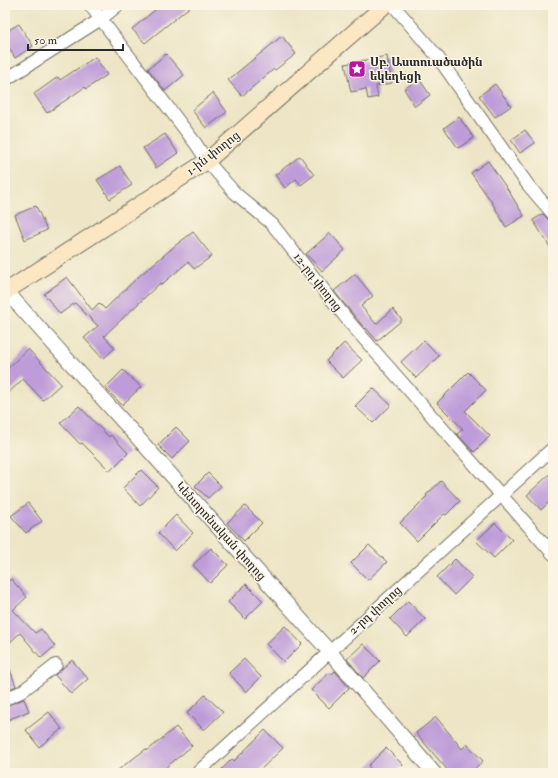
<svg xmlns="http://www.w3.org/2000/svg" width="558" height="778" viewBox="0 0 558 778" font-family="'IM FELL Double Pica','Noto Serif Armenian',serif">
<style>
.building{fill:#be9cd9}
.lines{fill:none;stroke-linecap:round;stroke-linejoin:round}
.minor-casing{stroke:#6f6c61;stroke-width:14}
.tertiary-casing{stroke:#6f6c61;stroke-width:16}
.secondary-casing{stroke:#6f6c61;stroke-width:18}
.minor{stroke:#fff;stroke-width:12}
.tertiary{stroke:#fff;stroke-width:14}
.secondary{stroke:#fbe7c3;stroke-width:16}
.labels{text-anchor:middle;stroke-width:3;stroke-linejoin:round;paint-order:stroke}
.poi-label{font-size:12px;font-weight:bold;fill:#2b2b2b;stroke:#fcf5e5;text-anchor:start}
.street-label{font-size:12px;fill:#2b2b2b;stroke:#fcf5e5}
</style>
<rect width="100%" height="100%" fill="#fcf5e5"/>
<filter id="ink" filterUnits="userSpaceOnUse"><feTurbulence type="fractalNoise" baseFrequency=".025" numOctaves="2"/><feDisplacementMap in="SourceGraphic" scale="8" xChannelSelector="R" yChannelSelector="G"/><feConvolveMatrix kernelMatrix="1 2 1 2 8 2 1 2 1" color-interpolation-filters="sRGB"/></filter>
<filter id="wash" filterUnits="userSpaceOnUse"><feTurbulence type="fractalNoise" baseFrequency=".012" numOctaves="4" result="noise"/><feDisplacementMap in="SourceGraphic" scale="16" xChannelSelector="R" yChannelSelector="G"/><feGaussianBlur stdDeviation="0.9" result="paint"/><feColorMatrix in="noise" values="0 0 0 0 0 0 0 0 0 0 0 0 0 0 0 0 0 1.4 0 .05"/><feComposite in="paint" operator="in"/></filter>
<g filter="url(#wash)">
<rect width="100%" height="100%" fill="#ede5c5"/>
<g id="blocks">
<g class="building">
<polygon points="161,5 192,5 145,43 132,29"/>
<polygon points="19,24 33,46 15,58 5,41 5,32"/>
<polygon points="282,36 296,54 275,70 274,69 242,96 228,80"/>
<polygon points="166,54 184,75 165,91 148,69"/>
<polygon points="387,56 392,83 376,86 378,97 368,99 366,89 351,92 345,64"/>
<polygon points="95,57 107,75 86,89 85,87 47,113 34,94 58,77 60,80"/>
<polygon points="419,79 430,95 415,106 404,89"/>
<polygon points="495,84 511,106 495,117 479,96"/>
<polygon points="213,93 227,112 206,128 192,110"/>
<polygon points="459,117 474,138 458,148 444,128"/>
<polygon points="525,130 535,143 520,153 511,140"/>
<polygon points="165,134 178,153 156,168 143,148"/>
<polygon points="300,156 314,175 301,185 296,179 285,188 275,175"/>
<polygon points="488,161 508,190 524,216 506,227 491,201 471,173"/>
<polygon points="120,166 132,185 110,199 97,180"/>
<polygon points="36,206 47,230 25,240 15,215"/>
<polygon points="543,214 548,219 553,221 553,252 533,220"/>
<polygon points="193,232 212,256 194,269 188,262 161,285 160,283 104,336 115,348 103,359 84,338 98,326 75,303 60,314 44,294 67,277 92,310 99,303 105,309 138,277 176,245"/>
<polygon points="330,233 345,250 322,271 306,254"/>
<polygon points="355,274 373,296 361,306 376,324 393,309 402,320 377,341 366,328 365,329 356,318 334,291"/>
<polygon points="424,340 439,356 416,378 401,362"/>
<polygon points="344,343 362,360 343,378 326,361"/>
<polygon points="28,349 61,384 43,400 23,379 5,396 5,371"/>
<polygon points="123,370 141,387 122,405 105,388"/>
<polygon points="468,372 486,390 465,411 490,436 474,452 457,434 463,429 437,403"/>
<polygon points="373,388 391,405 373,423 355,406"/>
<polygon points="79,406 109,437 111,435 128,453 110,471 82,443 80,444 60,423"/>
<polygon points="176,427 190,441 172,459 158,445"/>
<polygon points="141,470 158,487 140,506 123,488"/>
<polygon points="553,471 553,498 541,510 527,495"/>
<polygon points="208,473 221,486 208,498 195,486"/>
<polygon points="441,481 460,501 446,515 444,514 417,541 400,523 427,496 426,495"/>
<polygon points="28,503 42,521 26,533 11,516"/>
<polygon points="245,506 262,523 244,541 227,523"/>
<polygon points="176,515 193,533 175,551 158,533"/>
<polygon points="495,523 512,540 494,558 476,541"/>
<polygon points="369,545 387,562 368,580 351,563"/>
<polygon points="211,548 228,565 210,583 193,565"/>
<polygon points="455,559 472,577 454,595 437,577"/>
<polygon points="11,579 27,597 13,610 35,633 41,629 55,646 41,658 20,633 5,647 5,584"/>
<polygon points="246,584 263,601 245,619 228,602"/>
<polygon points="408,601 425,619 407,637 390,619"/>
<polygon points="285,626 302,644 284,662 266,644"/>
<polygon points="363,644 380,661 363,678 347,659"/>
<polygon points="6,659 16,686 5,691 5,660"/>
<polygon points="244,659 261,677 246,692 229,673"/>
<polygon points="72,660 88,679 71,694 55,675"/>
<polygon points="335,671 349,688 329,708 311,690 329,673 331,675"/>
<polygon points="205,695 223,712 204,730 187,713"/>
<polygon points="24,699 29,711 5,721 5,706"/>
<polygon points="49,712 62,729 39,747 26,730"/>
<polygon points="436,717 462,749 467,744 483,761 470,773 450,773 416,733"/>
<polygon points="176,727 192,746 159,773 114,773 146,749 147,751"/>
<polygon points="265,730 283,748 257,773 218,773 232,759 234,761"/>
<polygon points="386,748 403,765 395,773 375,773 368,766"/>
</g>
</g>
</g>
<g filter="url(#ink)">
<use href="#blocks" fill-opacity="0" stroke="#6f6c61" stroke-width="1"/>
<g class="lines">
<g class="minor-casing">
<g id="minor">
<polyline points="90,5 196,144 207,161 235,193 272,224 350,323 553,554"/>
<polyline points="393,5 437,56 528,185 553,214"/>
<polyline points="5,80 101,19 118,5"/>
<polyline points="5,699 21,692 56,665"/>
<polyline points="197,773 553,448"/>
</g>
</g>
<g class="tertiary-casing">
<polyline id="tertiary" points="6,291 329,651 434,773"/>
</g>
<g class="secondary-casing">
<polyline id="secondary" points="5,292 207,161 385,5"/>
</g>
<use href="#minor" class="minor"/>
<use href="#tertiary" class="tertiary"/>
<use href="#secondary" class="secondary"/>
</g>
</g>
<defs>
<g id="sight-square" transform="scale(0.9)"><rect x="-9" y="-9" width="18" height="18" rx="4" fill="#b5179e" stroke="#fcf5e5"/><path d="M0-6L1.8-2.2L6-1.7L2.9 1.2L3.7 5.4L0 3.3L-3.7 5.4L-2.9 1.2L-6-1.7L-1.8-2.2Z" fill="#fff"/></g>
</defs>
<g fill-rule="evenodd">
<use href="#sight-square" x="357" y="69"/>
</g>
<g class="labels">
<g class="poi-label">
<text x="370" y="66">Սբ. Աստուածածին<tspan x="370" dy="14">եկեղեցի</tspan></text>
</g>
<g class="street-label">
<text transform="translate(213 153) rotate(-38)" y="4">1-ին փողոց</text>
<text transform="translate(318 282) rotate(52)" y="4">12-րդ փողոց</text>
<text transform="translate(221 531) rotate(48)" y="4">Կենտրոնական փողոց</text>
<text transform="translate(375 610) rotate(-42)" y="4">2-րդ փողոց</text>
</g>
</g>
<rect width="558" height="778" fill="none" stroke="#fcf5e5" stroke-width="20"/>
<path d="M28 44v6h95v-6" fill="none" stroke="#2b2b2b" stroke-width="2"/>
<text x="34" y="44" font-size="12" fill="#2b2b2b" stroke="#fcf5e5" stroke-width="3" paint-order="stroke">50 m</text>
</svg>
